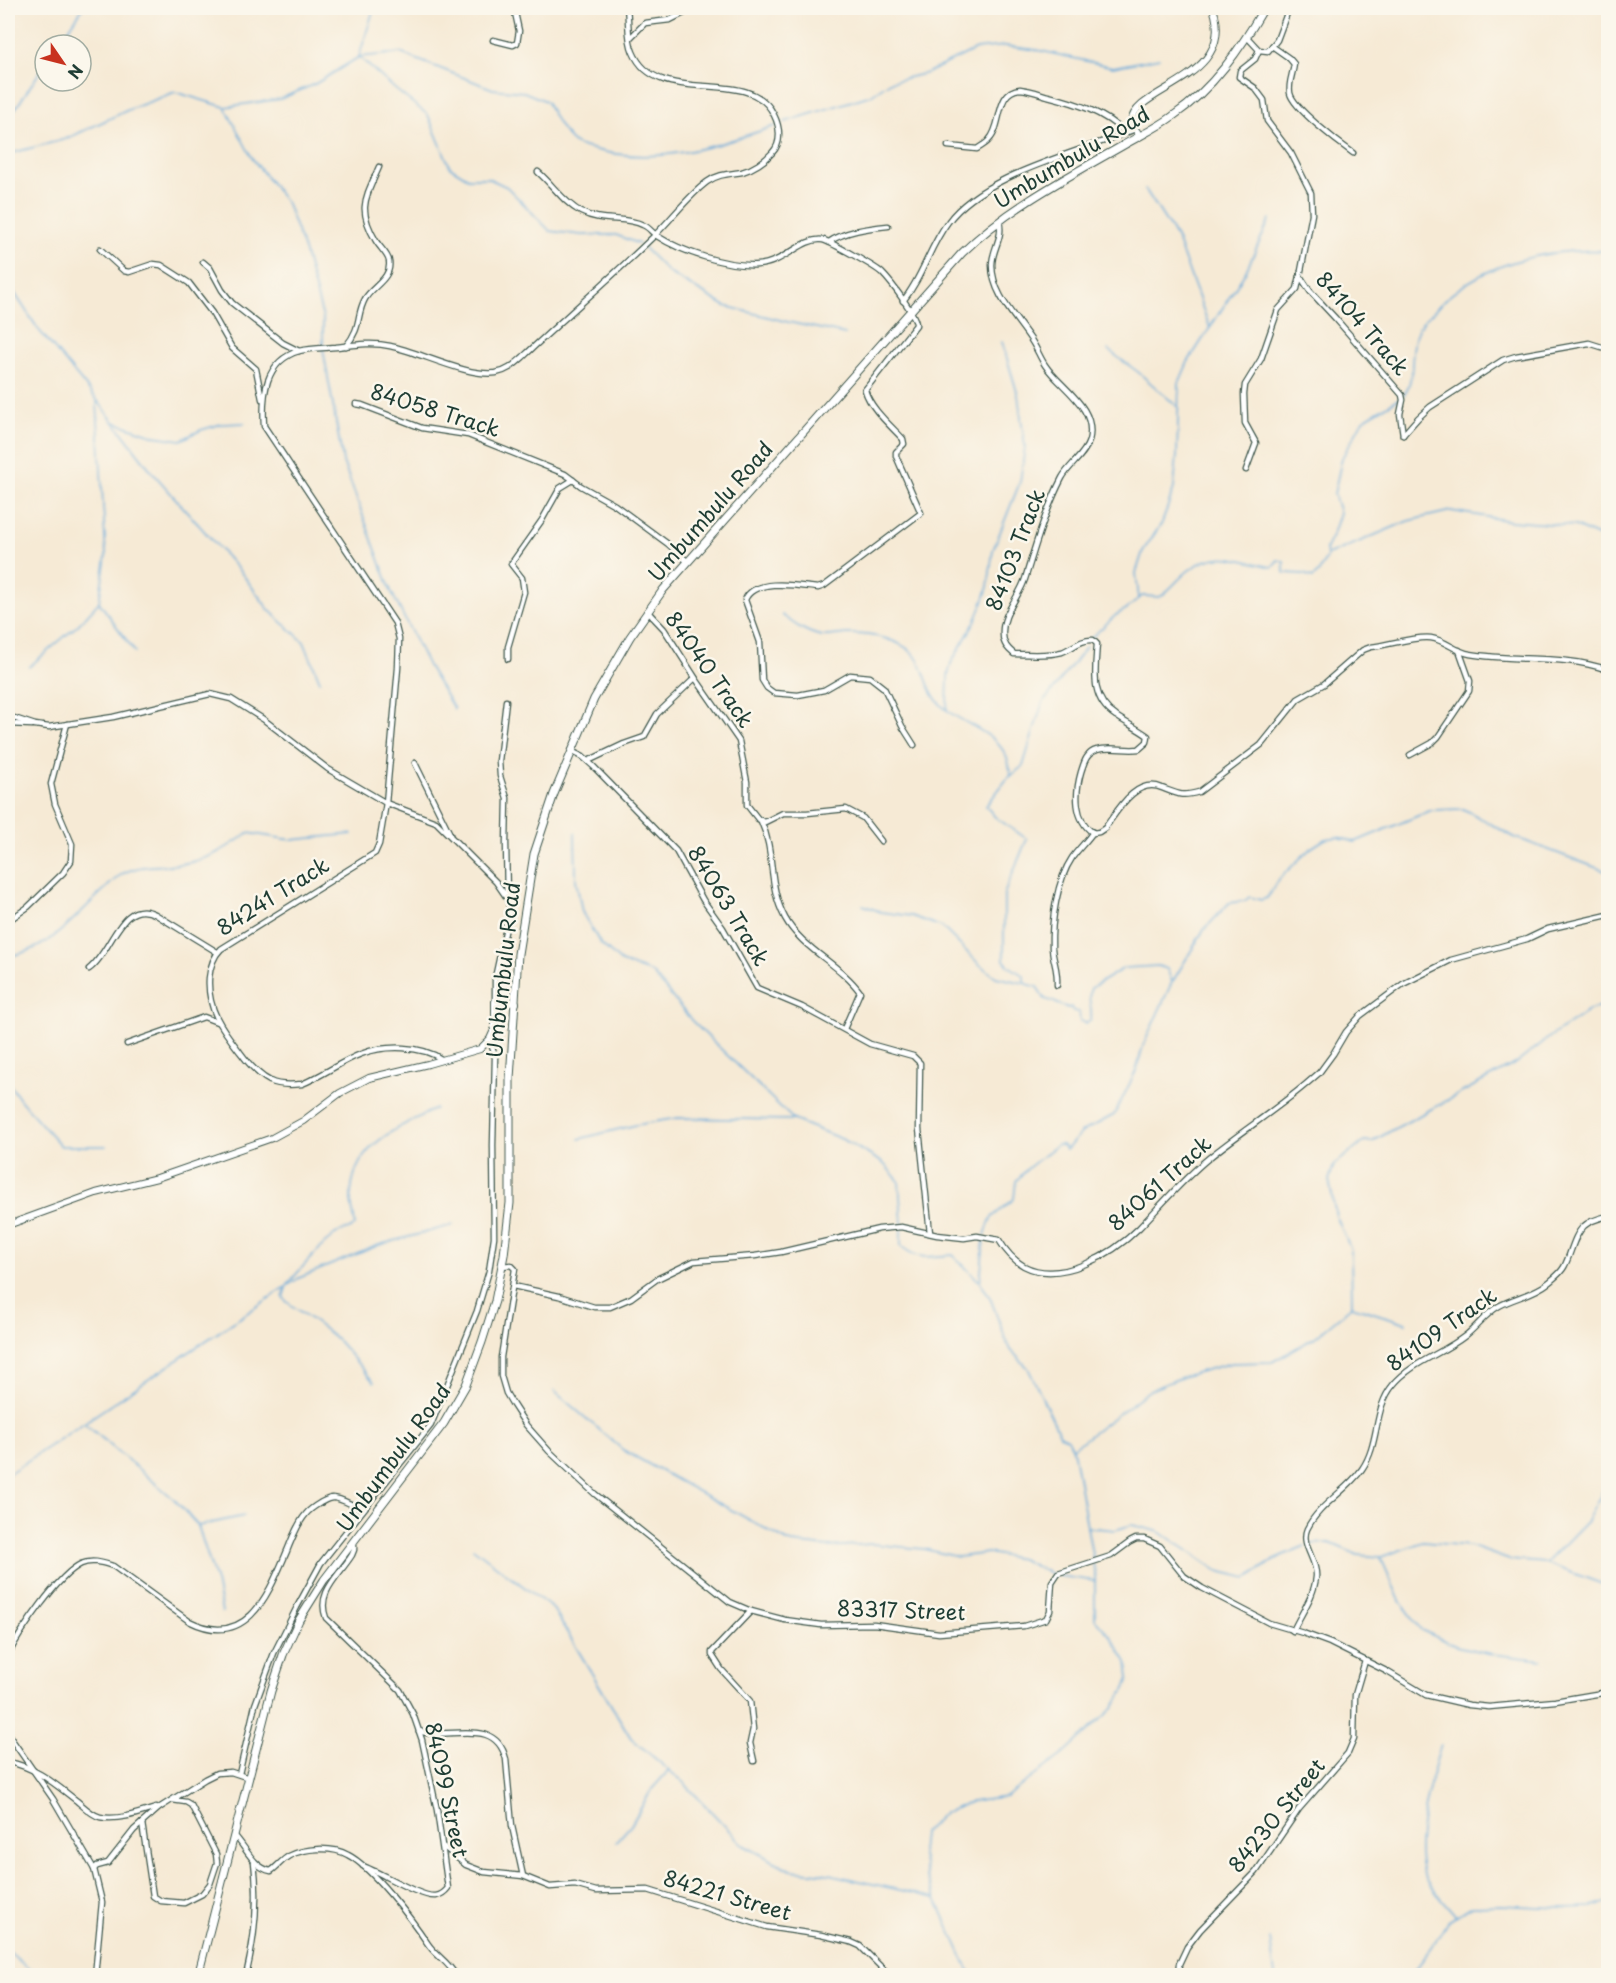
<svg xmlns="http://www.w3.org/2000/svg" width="1616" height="1983" viewBox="0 0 1616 1983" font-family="'Playpen Sans',sans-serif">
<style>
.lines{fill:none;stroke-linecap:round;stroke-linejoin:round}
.stream{stroke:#65a9da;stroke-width:1.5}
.minor-casing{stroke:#3f574c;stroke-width:7}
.tertiary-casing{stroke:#3f574c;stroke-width:8}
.secondary-casing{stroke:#3f574c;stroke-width:9}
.minor{stroke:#fff;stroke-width:4.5}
.tertiary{stroke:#fff;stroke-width:6}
.secondary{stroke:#fff;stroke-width:7}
.labels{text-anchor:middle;stroke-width:5;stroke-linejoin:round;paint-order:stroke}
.street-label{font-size:21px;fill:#1f3d34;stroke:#fbf7ec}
</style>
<rect width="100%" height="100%" fill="#fbf7ec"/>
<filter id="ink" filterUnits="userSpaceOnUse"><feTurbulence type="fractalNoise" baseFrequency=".0167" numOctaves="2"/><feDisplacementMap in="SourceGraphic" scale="12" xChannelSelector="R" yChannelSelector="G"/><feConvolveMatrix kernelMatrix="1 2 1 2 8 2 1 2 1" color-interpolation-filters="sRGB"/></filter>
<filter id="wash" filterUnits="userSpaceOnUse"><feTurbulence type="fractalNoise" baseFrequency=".008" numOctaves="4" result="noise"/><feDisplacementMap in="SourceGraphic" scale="24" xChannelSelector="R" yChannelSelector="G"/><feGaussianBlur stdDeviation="1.35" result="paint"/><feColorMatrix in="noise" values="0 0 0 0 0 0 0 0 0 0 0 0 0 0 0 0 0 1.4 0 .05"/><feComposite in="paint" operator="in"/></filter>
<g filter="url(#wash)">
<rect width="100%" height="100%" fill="#f6ead5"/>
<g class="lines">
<g class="stream">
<polyline points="374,8 359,57 396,90 428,115 450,167 468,178 488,178 507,187 550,231 581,235 616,235 639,244"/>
<polyline points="58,45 83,8"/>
<polyline points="225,107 252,158 287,204 304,250 323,318 323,349 343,462 391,591 428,666 454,709"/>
<polyline points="8,120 45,64"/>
<polyline points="785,122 871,95 890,82 927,73 976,49 1005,46 1037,50 1113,67 1159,58"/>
<path d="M8 154 66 139 128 110 175 92 225 107 280 99 315 84 359 57 400 53 493 89 524 92 546 101C553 115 562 133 574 143 579 147 590 148 596 150 658 166 717 146 775 126"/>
<polyline points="1145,189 1176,237 1210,328"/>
<polyline points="644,248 669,273 725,306 788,322 845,334"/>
<polyline points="8,283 38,329 97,400 153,473 243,575 269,610 304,642 320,681"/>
<polyline points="1108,350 1138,372 1179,408"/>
<path d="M1404 395C1417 375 1408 351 1418 329 1421 323 1428 317 1433 312 1475 264 1547 247 1608 251"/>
<polyline points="114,422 155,436 181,440 201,430 221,424 245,423"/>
<polyline points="1328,555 1408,521 1451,511 1511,521 1575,526 1608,541"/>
<polyline points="1139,599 1136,573 1143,551 1162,523 1174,488 1177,456 1179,383 1188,362 1245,273 1270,219"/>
<polyline points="99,602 135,652"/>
<path d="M782 615C794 624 806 633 822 636 831 637 841 634 850 634 865 634 881 636 895 642 925 654 921 674 934 696 951 724 994 726 1007 758 1009 763 1010 770 1011 776"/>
<path d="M1091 638 1116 615 1128 608 1142 596 1160 597C1171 589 1178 579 1188 571 1218 547 1240 561 1272 567L1278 560 1284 562V573L1304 574 1313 578 1319 572 1327 556 1326 548 1333 534 1340 513 1334 494 1342 458 1363 420 1400 398"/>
<polyline points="29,667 78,625 99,602 106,556 97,402"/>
<polyline points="947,709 948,676 951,663 975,622 982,605 988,587 993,550 1020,482 1025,447 1018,395 1002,342"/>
<polyline points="575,833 576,880 582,912 600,943 621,962 652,973 692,1021 794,1120 844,1140 883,1163 899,1181 902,1224"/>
<polyline points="863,905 881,912 911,916 942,927 979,964 996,977 1024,983"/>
<path d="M8 956C50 951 75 916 105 889 110 884 116 878 122 874 143 863 160 867 181 864 208 860 226 849 248 833L292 840 352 834"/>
<polyline points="1173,981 1203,931 1229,903 1244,901 1250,897 1261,900 1267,898 1280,878 1311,848 1325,839 1338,837 1355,842 1432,810 1464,809 1514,837 1608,872"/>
<polyline points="8,1082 21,1101 61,1146 106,1146"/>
<polyline points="579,1139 636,1125 677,1118 794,1120"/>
<path d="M901 1229V1246C920 1262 930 1256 953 1255L980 1282"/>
<path d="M985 1235 991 1218 1014 1199 1016 1181 1028 1168 1057 1145H1062L1066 1150 1082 1132 1114 1115 1136 1071 1143 1046 1172 982 1167 969 1158 966 1124 968 1091 988C1086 999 1093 1007 1091 1019L1086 1023 1080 1021 1079 1012 1073 1011 1071 1007 1069 1008C1060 1006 1054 1001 1045 999L1037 987 1024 983V976L1009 966 1004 960V894L1027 839 995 817 986 806 1007 779 1023 766 1042 704 1086 647"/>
<polyline points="984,1240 980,1283 989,1295 1009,1348 1028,1368 1060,1435 1068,1439 1073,1449 1093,1560"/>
<path d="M288 1284C302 1267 317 1250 334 1235 340 1230 348 1231 355 1226 355 1216 351 1208 351 1198 351 1146 395 1129 435 1109"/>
<polyline points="286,1288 283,1297 287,1302 323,1328 339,1342 374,1382"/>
<polyline points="1352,1306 1406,1323"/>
<polyline points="554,1391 623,1450 791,1543 828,1547 872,1544 924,1549 958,1557 988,1553 1021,1559 1054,1575"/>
<polyline points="85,1424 174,1499 198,1526 216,1582 222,1612"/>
<polyline points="1073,1448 1150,1390 1185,1376 1231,1363 1272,1362 1314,1338 1352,1306 1351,1250 1336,1216 1329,1180 1334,1165 1365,1141 1372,1142 1387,1133 1518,1062 1551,1036 1590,1010 1608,1003"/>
<polyline points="8,1474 299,1278 379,1245 453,1225"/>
<polyline points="198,1526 244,1516"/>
<polyline points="1087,1527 1115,1530 1132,1525 1160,1532 1218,1571 1247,1578 1281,1556 1305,1546"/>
<polyline points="1311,1544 1330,1543 1358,1555 1381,1557 1423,1542 1470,1546 1509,1560 1545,1563 1608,1586"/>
<polyline points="473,1548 553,1609 631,1738 684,1783 743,1845 791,1870 829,1874 935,1898"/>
<polyline points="1381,1558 1400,1601 1421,1630 1456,1646 1492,1654 1542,1660"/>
<polyline points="1546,1563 1587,1521 1608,1481"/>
<polyline points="1059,1576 1095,1581"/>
<path d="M1441 1745C1431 1776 1413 1841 1423 1872 1428 1886 1447 1905 1456 1916"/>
<polyline points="616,1842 631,1825 652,1789 669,1770"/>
<polyline points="1270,1939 1275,1976"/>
<polyline points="8,1951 37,1976"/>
<polyline points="974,1976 968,1969 928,1881 921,1852 923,1833 944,1813 971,1802 1006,1797 1062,1755 1112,1709 1125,1689 1129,1678 1127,1662 1112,1638 1095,1619 1095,1571 1093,1564"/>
<polyline points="1410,1976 1432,1948 1447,1922 1472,1906 1501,1905 1560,1908 1593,1907 1608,1902"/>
</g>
</g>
</g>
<g filter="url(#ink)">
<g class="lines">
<g class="minor-casing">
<g id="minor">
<polyline points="1247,37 1259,50 1268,51 1277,40 1289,8"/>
<polyline points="630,38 645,23 670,20 694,8"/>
<polyline points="493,40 513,45 517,43 519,31 514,8"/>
<path d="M1272 46 1289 58 1294 64C1293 74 1288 83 1290 93 1293 108 1339 143 1353 153"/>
<polyline points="1259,50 1255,59 1240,71 1239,77 1255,88 1264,100 1267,121 1291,153 1311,193 1312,214 1300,276 1310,291 1336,319 1402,395 1403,400 1400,414 1403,435"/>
<path d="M948 146 977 149C981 146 986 144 989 140 1003 126 995 91 1020 89 1030 90 1038 93 1048 96 1076 103 1104 112 1125 133"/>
<path d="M538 172C553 185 564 203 581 212 602 223 625 216 643 225 649 227 652 233 657 236 682 252 728 267 757 265 784 264 802 237 823 240 831 242 876 267 882 273 890 281 917 316 916 325L865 390C870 408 890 425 903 439L904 444 896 452V456L921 513 824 586 818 588C800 586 754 577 745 600L760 642 762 680 767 688 774 693 798 695 824 690 850 675 870 677 884 688 902 726 914 745"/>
<path d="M999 221C1004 237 992 249 992 265 992 293 1014 315 1029 337 1036 346 1039 356 1045 365 1060 388 1098 407 1089 441 1085 455 1069 465 1062 478 1046 509 1036 543 1026 576 1021 596 1001 613 1003 635 1003 644 1008 649 1014 654 1030 654 1047 656 1062 652 1073 648 1081 639 1093 640L1097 644C1095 672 1090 699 1116 716 1126 723 1137 728 1148 736L1147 742 1139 749C1126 751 1110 746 1097 750 1086 753 1084 763 1081 772 1075 793 1074 819 1093 833L1099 832 1105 828C1118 810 1136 777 1162 788 1178 794 1181 797 1199 792L1261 745 1298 699 1324 684 1363 650 1371 647C1388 645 1415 636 1431 638 1445 640 1456 652 1470 654 1516 662 1564 654 1608 670"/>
<path d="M829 242C845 231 868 228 888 226"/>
<polyline points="100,249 124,271 129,272 153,264 161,265 189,283 212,313 232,348 256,369 262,399"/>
<polyline points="203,262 210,268 222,290 232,303 283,343 299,351"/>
<path d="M903 301C923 277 929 247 948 222 984 173 1080 153 1135 129"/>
<path d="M346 346C362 327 356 315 365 299 372 286 392 279 389 261 388 254 380 248 376 241 357 209 365 199 379 167"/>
<polyline points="356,404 362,405 422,428 468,435 565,474 581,486 615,505 668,544 688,562"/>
<polyline points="1403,435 1418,418 1430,407 1503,360 1516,356 1589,343 1608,349"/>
<polyline points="1246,470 1256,443 1245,423 1244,394 1245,385 1261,359 1278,310 1297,289 1300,276"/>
<polyline points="647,611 664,629 696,679 739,741 747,782 747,805 758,819 765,822 783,813 807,813 846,809 863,818 881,841"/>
<polyline points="508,659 508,647 524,592 522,578 511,564 542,520 560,488 573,480"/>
<polyline points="506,701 499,761 500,776 507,798 506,843 507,898"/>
<polyline points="8,716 35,725 49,727 113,717 210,694 231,699 263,719 328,769 386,803 436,822 496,882 507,898 510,909 495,978 495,1002"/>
<polyline points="8,724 32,725"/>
<polyline points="571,751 583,757 593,766 676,851 703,900 723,928 757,988 802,1007 870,1044 913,1056 920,1063 919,1129 930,1233"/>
<polyline points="1410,755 1432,743 1438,737 1469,691 1470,681 1459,650"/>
<polyline points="588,761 624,744 644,737 657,714 695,678"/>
<polyline points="415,763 450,834"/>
<path d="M761 821C776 854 767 884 785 918 802 949 840 964 860 992L844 1029"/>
<polyline points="8,921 28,907 63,873 71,861 72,844 55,804 51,784 67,724"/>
<path d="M89 969C112 952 121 897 155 914L217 952"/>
<path d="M1057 985C1058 968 1053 962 1052 948 1051 922 1057 880 1072 858 1078 849 1087 841 1093 832"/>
<polyline points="127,1044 204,1017 217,1022"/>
<path d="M443 1060C422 1045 385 1045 361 1054 340 1062 322 1076 302 1084 292 1085 279 1086 270 1081 258 1075 248 1063 240 1052 222 1029 207 1009 209 978 210 968 214 956 221 949L375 853 379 844 386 803 398 668 399 639 395 623 264 426C262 395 265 361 299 351 310 348 324 348 336 347 354 345 372 342 390 346 420 352 467 377 496 373 508 371 515 364 523 357 566 316 611 278 653 237 672 219 687 197 707 182 718 174 729 174 742 172 753 169 765 161 772 153 782 143 780 127 774 115 750 63 658 111 633 52 627 39 629 22 627 8"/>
<polyline points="502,1266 511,1265 515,1269 501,1357 501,1376 506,1393 513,1405 526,1425 549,1451 595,1494 730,1602 751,1611 785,1620 821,1625 874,1624 939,1633 1024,1626 1046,1619 1050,1611 1052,1582 1058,1573 1111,1556 1130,1542 1136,1539 1144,1539 1160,1546 1184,1576 1202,1588 1269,1623 1303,1633 1330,1643 1386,1671 1426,1695 1469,1705 1489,1707 1555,1701 1608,1692"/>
<path d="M513 1286 559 1296 594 1307H610L631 1298 657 1279 694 1261 755 1256 781 1252 879 1229 901 1227 937 1235 964 1238 977 1236 999 1240C1005 1250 1013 1260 1024 1266 1061 1285 1113 1254 1139 1228 1162 1204 1184 1178 1210 1157 1241 1132 1274 1111 1305 1085L1319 1073 1333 1054 1346 1032 1360 1016 1403 984 1451 960 1527 939 1548 929 1608 915"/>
<path d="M354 1542V1550L352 1555C339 1576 316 1592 326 1618L400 1690 413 1714 422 1740 437 1810 448 1888C445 1892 441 1895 436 1896 421 1898 380 1872 363 1866"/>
<polyline points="751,1611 712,1652 712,1655 721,1669 750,1701 753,1729 750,1743 754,1761"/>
<path d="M1293 1631C1301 1613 1314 1597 1316 1577 1318 1561 1300 1545 1307 1529 1319 1504 1347 1491 1362 1469 1380 1443 1373 1409 1393 1385 1412 1362 1442 1354 1465 1336 1477 1327 1485 1314 1499 1306 1515 1297 1533 1295 1548 1283 1554 1278 1560 1274 1564 1267 1571 1255 1573 1236 1584 1226 1590 1220 1600 1218 1608 1216"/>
<path d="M8 1655C20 1632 58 1575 81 1564 92 1559 103 1563 113 1566L189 1621C247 1650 268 1595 287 1551 292 1539 297 1524 306 1514 309 1510 315 1506 320 1503 324 1501 328 1498 333 1498 342 1498 354 1507 363 1509"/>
<path d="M419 1731C448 1741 495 1715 506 1759L512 1826 523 1876"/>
<polyline points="8,1734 53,1799 94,1869"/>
<path d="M8 1762C36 1767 55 1784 77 1801 84 1807 92 1815 100 1817 117 1821 140 1813 156 1808"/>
<polyline points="239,1774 255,1705 274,1653 297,1607 321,1563 431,1425 477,1311 489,1271 494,1237 493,1145 495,1057 490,1039"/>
<polyline points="142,1823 153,1896 161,1901 184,1903 202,1894 210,1884 217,1863 216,1854 191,1805 186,1802 172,1800"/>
<path d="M235 1836C246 1848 254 1868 271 1871 277 1867 282 1860 289 1856 304 1848 332 1846 348 1855 372 1867 413 1921 428 1944 436 1956 449 1962 456 1976"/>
<polyline points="444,1847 466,1865 484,1872 523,1876 550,1887 575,1885 596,1891 648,1890 767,1927 821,1935 851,1942 860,1946 890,1976"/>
<polyline points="95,1976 102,1902 94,1869 97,1866 108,1863 134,1830 159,1808 205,1779 217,1773 231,1772 249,1778"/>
<path d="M246 1976C255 1938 259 1901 254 1862"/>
<polyline points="1178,1976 1179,1964 1187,1947 1200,1930 1256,1872 1299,1809 1348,1753 1354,1739 1355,1695 1365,1661"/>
</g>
</g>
<g class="tertiary-casing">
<g id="tertiary">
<path d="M1140 136 1131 123C1133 87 1238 80 1213 8"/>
<polyline points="8,1225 96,1193 157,1178 272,1138 303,1121 340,1093 369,1078 428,1064 480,1049 490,1039 495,1028 495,1002 516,1003"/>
</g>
</g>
<g class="secondary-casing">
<path id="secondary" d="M198 1976 271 1691 283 1655 299 1620 324 1580 444 1423 466 1385 482 1342 495 1301 504 1255 510 1203V1079L518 954 534 854 554 794 594 699 630 637 663 590 962 253C1008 208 1066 178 1122 146 1139 136 1157 128 1173 116 1213 89 1241 48 1264 8"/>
</g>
<use href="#minor" class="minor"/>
<use href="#tertiary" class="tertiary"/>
<use href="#secondary" class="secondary"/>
</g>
</g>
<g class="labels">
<g class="street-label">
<text transform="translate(1072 158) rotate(-31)" y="7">Umbumbulu Road</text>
<text transform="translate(1362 324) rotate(49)" y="7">84104 Track</text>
<text transform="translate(435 411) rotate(17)" y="7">84058 Track</text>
<text transform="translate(711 512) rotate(-49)" y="7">Umbumbulu Road</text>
<text transform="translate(1016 550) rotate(-69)" y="7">84103 Track</text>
<text transform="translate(709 670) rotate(55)" y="7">84040 Track</text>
<text transform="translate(273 897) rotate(-32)" y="7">84241 Track</text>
<text transform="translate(728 906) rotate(59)" y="7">84063 Track</text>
<text transform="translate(504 970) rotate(-84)" y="7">Umbumbulu Road</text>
<text transform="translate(1160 1184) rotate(-42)" y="7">84061 Track</text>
<text transform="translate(1442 1330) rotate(-35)" y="7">84109 Track</text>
<text transform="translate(394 1458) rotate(-54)" y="7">Umbumbulu Road</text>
<text transform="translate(901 1611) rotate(2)" y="7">83317 Street</text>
<text transform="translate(446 1790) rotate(78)" y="7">84099 Street</text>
<text transform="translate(1277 1816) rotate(-51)" y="7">84230 Street</text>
<text transform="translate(727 1896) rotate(16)" y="7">84221 Street</text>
</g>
</g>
<rect width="1616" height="1983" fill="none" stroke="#fbf7ec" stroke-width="30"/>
<g transform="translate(63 63) rotate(125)"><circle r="28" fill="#fbf7ec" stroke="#a3ada2" stroke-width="1.5"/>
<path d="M0-4.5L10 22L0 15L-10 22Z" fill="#c8321e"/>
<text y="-9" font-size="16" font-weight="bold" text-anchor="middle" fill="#1f3d34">N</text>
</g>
</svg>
